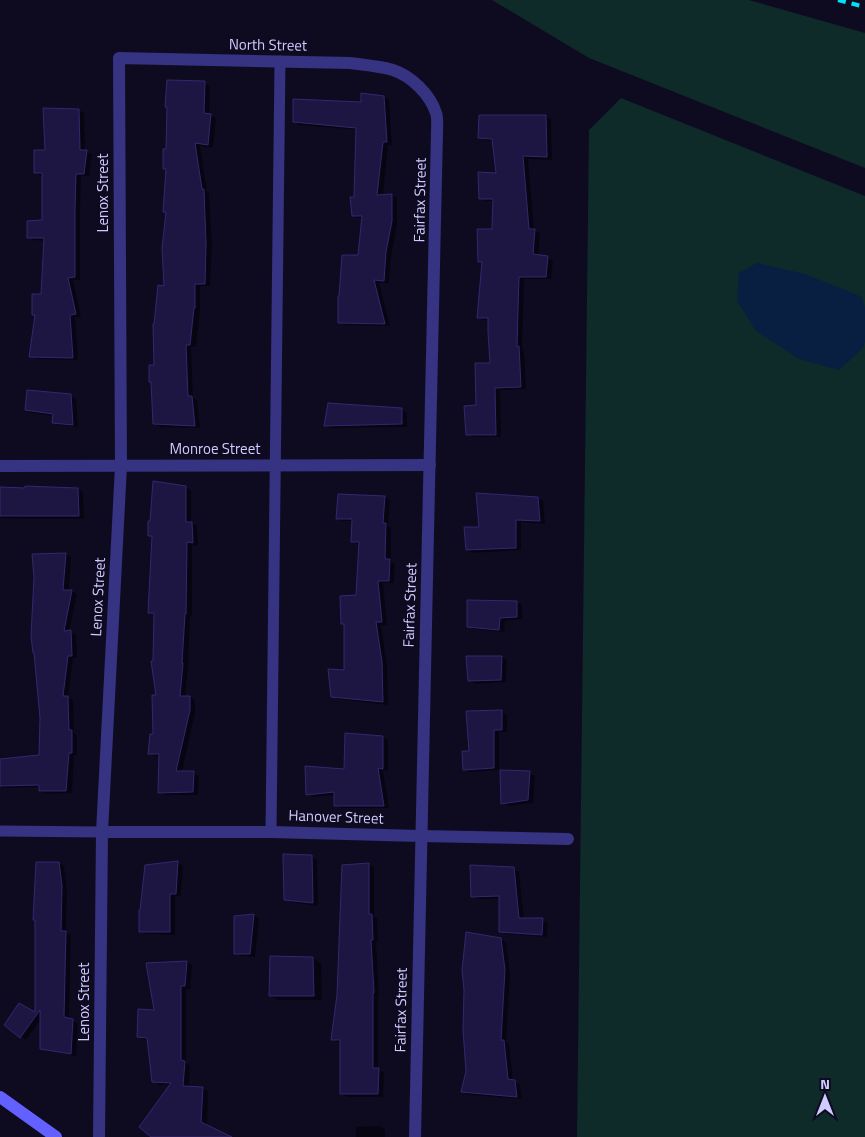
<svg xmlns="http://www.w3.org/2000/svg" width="865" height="1137" viewBox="0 0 865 1137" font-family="'Titillium Web',sans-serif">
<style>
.green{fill:#0e2a29}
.water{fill:#081f42}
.shadow{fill:#0007}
.building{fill:#1e1642;stroke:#34276f}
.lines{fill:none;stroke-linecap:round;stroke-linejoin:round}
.lane{stroke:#353382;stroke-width:11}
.street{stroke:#353382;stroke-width:12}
.secondary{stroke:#6261ff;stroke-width:12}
.rail{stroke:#00e2f5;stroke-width:4;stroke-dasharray:8 6;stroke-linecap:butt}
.labels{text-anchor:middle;stroke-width:4;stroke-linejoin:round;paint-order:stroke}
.street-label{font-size:15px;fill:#cfcaff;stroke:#0e0b20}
</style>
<rect width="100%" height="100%" fill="#0e0b20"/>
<g class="green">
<polygon points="492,0 749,0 865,33 865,168 589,58"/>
<polygon points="621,98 865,196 865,1137 577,1137 589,130"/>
</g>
<polygon class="water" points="757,263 805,274 862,297 865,308 865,341 863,348 839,370 799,359 756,331 737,301 739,273"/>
<g class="shadow">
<polygon points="205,83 210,86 209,115 216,118 213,148 200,146 207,192 209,193 212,247 210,286 200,286 200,310 196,347 191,347 193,398 197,400 200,428 160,427 154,424 152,383 150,381 155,366 165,287 167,213 167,170 164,168 168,151"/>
<polygon points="383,97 389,100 392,145 388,145 383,196 392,195 397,198 397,225 391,256 389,283 379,283 390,326 345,325 339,322 359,257 363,218 359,218 353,215 355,198 358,130 299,125 294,121"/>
<polygon points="44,109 79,110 84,113 85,151 92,154 89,176 81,176 80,213 80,280 73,280 81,317 75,317 78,360 36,359 30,356 36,316 33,314 42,295 45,241 33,240 28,237 44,221 44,176 41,176 35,172 46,151"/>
<polygon points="545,116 551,119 552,160 528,159 534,230 540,233 538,256 548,258 553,261 551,279 524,279 522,350 524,351 526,389 500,390 501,437 473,437 467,434 491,364 490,320 483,320 478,317 483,263 479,261 493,230 495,201 486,201 480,198 497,174 494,141 485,140 480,137"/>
<polygon points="70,395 76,399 78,427 59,425 53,422 54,416 32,413 27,410"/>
<polygon points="401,409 407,413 407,427 330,428 325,425"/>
<polygon points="185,487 191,490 191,523 197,526 198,546 192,545 192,616 190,616 188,667 185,697 190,697 195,700 195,713 182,772 194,773 199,776 198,795 165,795 160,792 160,756 155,756 150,753 154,735 157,697 154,662 155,615 150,612 153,537 149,535"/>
<polygon points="0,488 78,489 83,492 84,519 21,519 0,518"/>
<polygon points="385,497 390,500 388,526 391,528 391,561 395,564 394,583 383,583 387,625 381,625 387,666 388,705 338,699 332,696 346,672 346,625 342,623 357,596 360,545 352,542 353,521 342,521 337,518"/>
<polygon points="537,498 543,501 545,524 521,522 521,550 472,553 467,550 480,528"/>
<polygon points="66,554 71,557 69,591 72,591 77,594 69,632 76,635 77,658 73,658 68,698 73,700 74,733 77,735 77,756 74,755 72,793 45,794 40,791 40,787 4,788 0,786 0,760 40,756"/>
<polygon points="468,602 517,602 522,605 522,619 505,621 504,632 473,629 468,626"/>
<polygon points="502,657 507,660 506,682 475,684 470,680"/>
<polygon points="501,712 507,715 507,732 499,732 499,770 469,772 464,769 470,752"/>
<polygon points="383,737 388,740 388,771 383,770 389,808 340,808 335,805 335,795 313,797 307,794 345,770"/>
<polygon points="530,773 535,776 533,803 508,806 502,803"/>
<polygon points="312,857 317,860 318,906 291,902 285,899"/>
<polygon points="59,863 64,866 67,890 66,932 71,935 69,1020 78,1023 76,1056 47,1051 41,1048 41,1019 26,1040 6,1025 36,1014"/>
<polygon points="178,863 183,866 181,896 175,896 175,935 145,934 140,931 147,866"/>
<polygon points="369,864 374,867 374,917 377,918 378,942 376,942 379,996 378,996 378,1069 384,1073 383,1097 347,1097 341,1094 341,1042 338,1042 332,1039"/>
<polygon points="513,868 519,872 524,919 542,920 548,923 547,937 506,934 500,931 500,899 478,899 472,896"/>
<polygon points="253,915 259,918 255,957 241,956 235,953"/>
<polygon points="500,939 506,942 510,974 506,1042 509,1044 513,1081 520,1085 522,1099 468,1095 462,1092"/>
<polygon points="313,958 321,963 322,1000 279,1000 271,996"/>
<polygon points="187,962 192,965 190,989 186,989 186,1063 190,1065 189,1087 202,1088 208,1091 207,1126 214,1137 153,1137 171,1085 158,1085 153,1081 148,1040 144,1040 138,1036"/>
<polygon points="380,1126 385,1130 385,1137 356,1137 356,1127"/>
</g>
<g class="building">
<polygon points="167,80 205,81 204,113 211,114 208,145 195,143 202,189 204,189 206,244 205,284 195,284 195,308 194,308 190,345 186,345 188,396 192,396 195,426 153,424 151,382 149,382 149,365 154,365 153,324 154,324 158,285 164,286 162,248 166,212 163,212 166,169 163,169 163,149 166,149 167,107 165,107"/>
<polygon points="361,93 384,96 387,142 383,142 377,195 392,194 392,221 386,252 384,281 374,280 385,324 338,323 338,296 339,296 342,255 358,255 362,216 352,216 350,197 354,197 356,128 293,122 293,99 361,102"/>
<polygon points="43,108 79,109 80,150 87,150 84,174 76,174 75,209 75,277 68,278 76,314 70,315 73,358 29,357 35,315 32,315 32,294 41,294 44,238 27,238 27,221 42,220 42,173 34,173 34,150 45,150"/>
<polygon points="479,115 546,115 547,157 523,156 529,229 535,229 533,254 548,256 546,277 519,277 517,347 519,346 521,387 495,388 496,435 466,435 464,406 476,405 475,363 490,363 488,332 488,318 477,318 482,262 478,262 477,229 492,229 493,199 479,199 478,172 496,173 492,139 478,138"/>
<polygon points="27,390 71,394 73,425 52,423 53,414 25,410"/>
<polygon points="328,403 402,408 402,424 324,426"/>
<polygon points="153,481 186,486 186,522 192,522 193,543 187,542 186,614 185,614 182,663 183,663 180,696 190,696 190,710 176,771 194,771 193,792 158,793 159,754 148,754 150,734 153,734 152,695 156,695 151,661 153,661 154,613 148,613 152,536 148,536 148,521 150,521"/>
<polygon points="25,486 78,488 79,516 0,516 0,487 25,488"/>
<polygon points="476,493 538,497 540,521 516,520 516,548 466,550 464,527 479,527"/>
<polygon points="338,494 385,496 383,523 386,523 385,559 390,559 389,581 378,581 382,622 376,622 382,662 383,702 331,697 328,669 344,670 344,624 341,624 340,596 356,595 359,542 351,542 352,519 336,519"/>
<polygon points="66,553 63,590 72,590 64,631 71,630 72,656 68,656 63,696 68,696 69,730 72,730 72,753 69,753 66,791 39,791 39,785 0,786 0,759 39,755 40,718 34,653 33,653 31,636 34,577 32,554"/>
<polygon points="467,600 517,601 517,617 500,618 499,630 467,627"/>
<polygon points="466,656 502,656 501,680 468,681"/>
<polygon points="502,710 502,730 494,730 494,768 463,770 462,751 469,751 466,711"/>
<polygon points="345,733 383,736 383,769 378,768 384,806 334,806 334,792 306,795 305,766 344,769"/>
<polygon points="500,770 530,771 528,800 501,804"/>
<polygon points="283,854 312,855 313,903 284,900"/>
<polygon points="178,861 176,894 170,894 170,932 139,932 139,910 140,910 145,865"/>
<polygon points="36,862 59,862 62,886 61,931 66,931 64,1017 73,1019 71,1054 40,1049 40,1010 20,1038 4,1025 19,1003 35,1012 35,920 33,920"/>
<polygon points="369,863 369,914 372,914 373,940 371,940 374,993 373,993 373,1068 379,1068 378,1094 340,1094 340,1040 331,1040 337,995 342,865"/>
<polygon points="470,865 514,867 519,918 543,918 542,935 499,932 499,896 471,897"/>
<polygon points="254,914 250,954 234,954 234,916"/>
<polygon points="466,932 501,938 505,970 501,1040 504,1040 508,1079 515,1080 517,1097 461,1092 466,1071 463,1030 464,990 462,970"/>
<polygon points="270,956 313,957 314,996 269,996"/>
<polygon points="187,961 185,986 181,986 181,1060 185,1061 183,1086 203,1087 201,1122 232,1137 151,1137 139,1127 171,1083 152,1082 147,1038 137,1037 138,1009 154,1010 146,963"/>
</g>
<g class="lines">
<g class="lane">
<polyline points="0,831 102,832"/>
<polyline points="271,832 280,61"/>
</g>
<g class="street">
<polyline points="0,466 430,465"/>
<polyline points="102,832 271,832 420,836 568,839"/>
<path d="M99 1137 102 832 121 466 119 58 350 63C365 65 379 66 393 70 411 76 430 94 436 113 438 118 437 126 437 132 430 467 421 802 415 1137"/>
</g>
<polyline class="secondary" points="0,1097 56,1137"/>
<polyline class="rail" points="838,0 865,7"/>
</g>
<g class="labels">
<g class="street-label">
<text transform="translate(268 45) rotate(1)" y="5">North Street</text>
<text transform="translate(103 193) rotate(-90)" y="5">Lenox Street</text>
<text transform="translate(420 200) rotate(-89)" y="5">Fairfax Street</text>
<text x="215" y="454">Monroe Street</text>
<text transform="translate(98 597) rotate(-87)" y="5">Lenox Street</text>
<text transform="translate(410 605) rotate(-88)" y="5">Fairfax Street</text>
<text transform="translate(336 817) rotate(2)" y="5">Hanover Street</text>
<text transform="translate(84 1002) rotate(-90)" y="5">Lenox Street</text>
<text transform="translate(401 1010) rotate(-89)" y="5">Fairfax Street</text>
</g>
</g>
<g transform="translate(825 1097)" stroke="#0e0b20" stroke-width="4" paint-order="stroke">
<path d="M0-4L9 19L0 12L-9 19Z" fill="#cfcaff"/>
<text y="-8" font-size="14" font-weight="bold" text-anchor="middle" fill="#cfcaff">N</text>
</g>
</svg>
